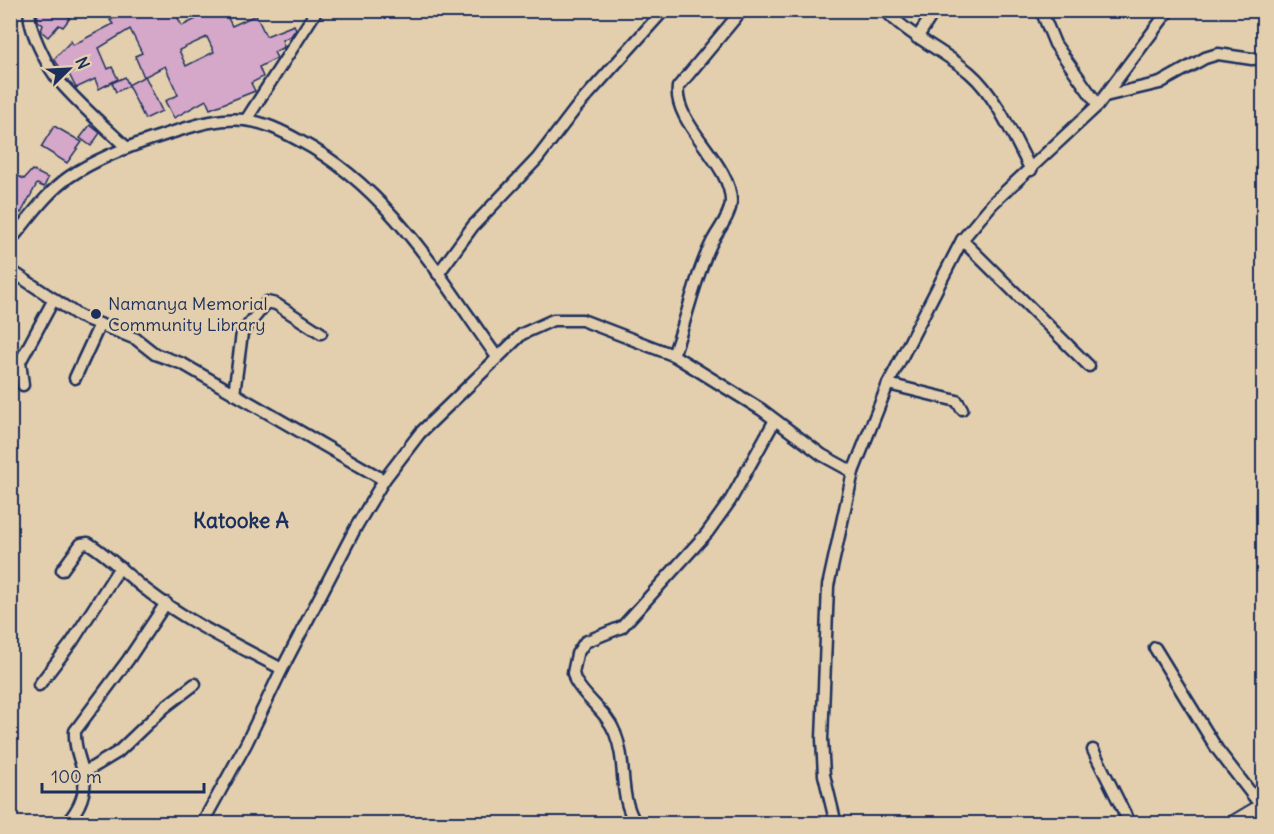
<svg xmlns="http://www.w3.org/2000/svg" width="1274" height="834" viewBox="0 0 1274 834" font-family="Delius,sans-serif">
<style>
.building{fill:#d5a7c8;stroke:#1b2f5e;stroke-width:1.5;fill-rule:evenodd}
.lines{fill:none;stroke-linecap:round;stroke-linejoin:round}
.minor-casing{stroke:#1b2f5e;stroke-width:15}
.tertiary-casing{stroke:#1b2f5e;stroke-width:18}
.minor{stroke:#e3cfad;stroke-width:10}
.tertiary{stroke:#e3cfad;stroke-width:14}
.poi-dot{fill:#1b2f5e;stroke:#e3cfad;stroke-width:2}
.labels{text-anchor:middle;stroke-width:5;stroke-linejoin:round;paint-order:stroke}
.poi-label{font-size:18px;fill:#1b2f5e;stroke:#e3cfad;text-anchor:start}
.quarter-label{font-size:21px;font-weight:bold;fill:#1b2f5e;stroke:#e3cfad}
</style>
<rect width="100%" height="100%" fill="#e3cfad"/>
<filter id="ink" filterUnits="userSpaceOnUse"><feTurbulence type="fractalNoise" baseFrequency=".0167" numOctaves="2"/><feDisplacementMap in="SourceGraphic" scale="12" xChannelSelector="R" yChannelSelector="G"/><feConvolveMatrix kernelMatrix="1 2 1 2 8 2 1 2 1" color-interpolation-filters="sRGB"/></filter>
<g filter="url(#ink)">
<g class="building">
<polygon points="37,10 61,10 70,18 63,27 59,25 48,37 41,31 43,25 38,21"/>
<path d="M137 10H174L182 26 198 18 203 14 201 10H224L232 26 256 15 266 36 294 25 296 29 291 36 282 40 284 47 274 52 277 58 259 67 263 77 251 83 255 91 210 109 206 100 174 118 165 101 178 95 165 66 144 77 135 56 142 53 130 29 99 48 108 69 112 67 118 79 99 89 95 79 76 88 69 74 66 76 54 59 71 41 73 45 113 24 110 20ZM207 37 214 52 186 66 179 50Z"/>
<polygon points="145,76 162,111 145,119 128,85"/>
<polygon points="125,77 129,86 116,92 112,83"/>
<polygon points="90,125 100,133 91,146 80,138"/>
<polygon points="54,126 82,142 67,163 41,147"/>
<polygon points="32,170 48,178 44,187 37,184 21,213 10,207 10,172 24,179"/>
</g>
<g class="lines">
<g class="minor-casing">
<g id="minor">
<path d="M30 10C26 26 49 70 60 82 80 105 104 126 126 147"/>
<path d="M885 10C910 37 943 50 970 73 996 95 1015 140 1031 170"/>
<polyline points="1041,10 1055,44 1098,105"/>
<polyline points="917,38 935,10"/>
<polyline points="1105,96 1160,83 1205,58 1218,54 1252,59 1264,58"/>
<polyline points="246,120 317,10"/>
<polyline points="962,240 1089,366"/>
<path d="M10 241C28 220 46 193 69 177 97 158 132 145 164 135 190 127 217 117 245 120 264 122 282 131 300 141 389 188 440 277 497 357"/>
<polyline points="10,270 79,316 136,339 155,354 183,364 384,480"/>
<polyline points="438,274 473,226 537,159 576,108 664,10"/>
<path d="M673 355C687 320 695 275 712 242 718 230 731 215 731 201 731 163 673 124 678 87L742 10"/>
<polyline points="75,378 100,324"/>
<polyline points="888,384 957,401 962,409"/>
<polyline points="23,385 20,362 54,299"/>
<polyline points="234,394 242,333 267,302 276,304 321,333"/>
<path d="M62 570 81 544 88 543C111 557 127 576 149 592 189 623 237 645 282 669"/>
<polyline points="1155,648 1217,749 1261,806"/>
<polyline points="39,685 72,642 120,567"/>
<polyline points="1093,750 1130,824"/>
<polyline points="85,772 118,752 165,707 195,684"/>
<path d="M65 824C72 818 75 813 79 805 94 773 73 760 75 731L128 660 166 603"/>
<polyline points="202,824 246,744 282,669 356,527 384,480 420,433 522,334 553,320 582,320 673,355 762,410 822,455 853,472"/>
<path d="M636 824C617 793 628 765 615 733 607 712 586 700 575 680L573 673 577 654 585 642 622 627 707 533 730 501 775 420"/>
<polyline points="836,824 824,775 822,739 828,586 853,472 888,384 962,240 993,203 1098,105 1169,10"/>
</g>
</g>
<g class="tertiary-casing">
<polyline id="tertiary" points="1232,824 1264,805"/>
</g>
<use href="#minor" class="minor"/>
<use href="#tertiary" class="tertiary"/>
</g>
</g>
<circle class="poi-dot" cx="96" cy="314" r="6"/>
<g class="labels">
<g class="poi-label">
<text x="108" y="310">Namanya Memorial<tspan x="108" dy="21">Community Library</tspan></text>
</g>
<g class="quarter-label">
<text x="241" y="528">Katooke A</text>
</g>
</g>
<rect width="1274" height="834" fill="none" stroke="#e3cfad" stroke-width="36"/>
<rect x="18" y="18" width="1238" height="798" fill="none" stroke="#1b2f5e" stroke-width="2" filter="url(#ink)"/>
<g transform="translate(69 69) rotate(66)" stroke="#e3cfad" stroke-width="4.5" paint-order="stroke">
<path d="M0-4.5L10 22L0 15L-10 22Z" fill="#1b2f5e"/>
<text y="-9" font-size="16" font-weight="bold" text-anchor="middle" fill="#1b2f5e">N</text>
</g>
<path d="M42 783v9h162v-9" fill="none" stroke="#1b2f5e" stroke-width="3"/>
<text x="51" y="783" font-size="18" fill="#1b2f5e" stroke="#e3cfad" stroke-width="4.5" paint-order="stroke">100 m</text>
</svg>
